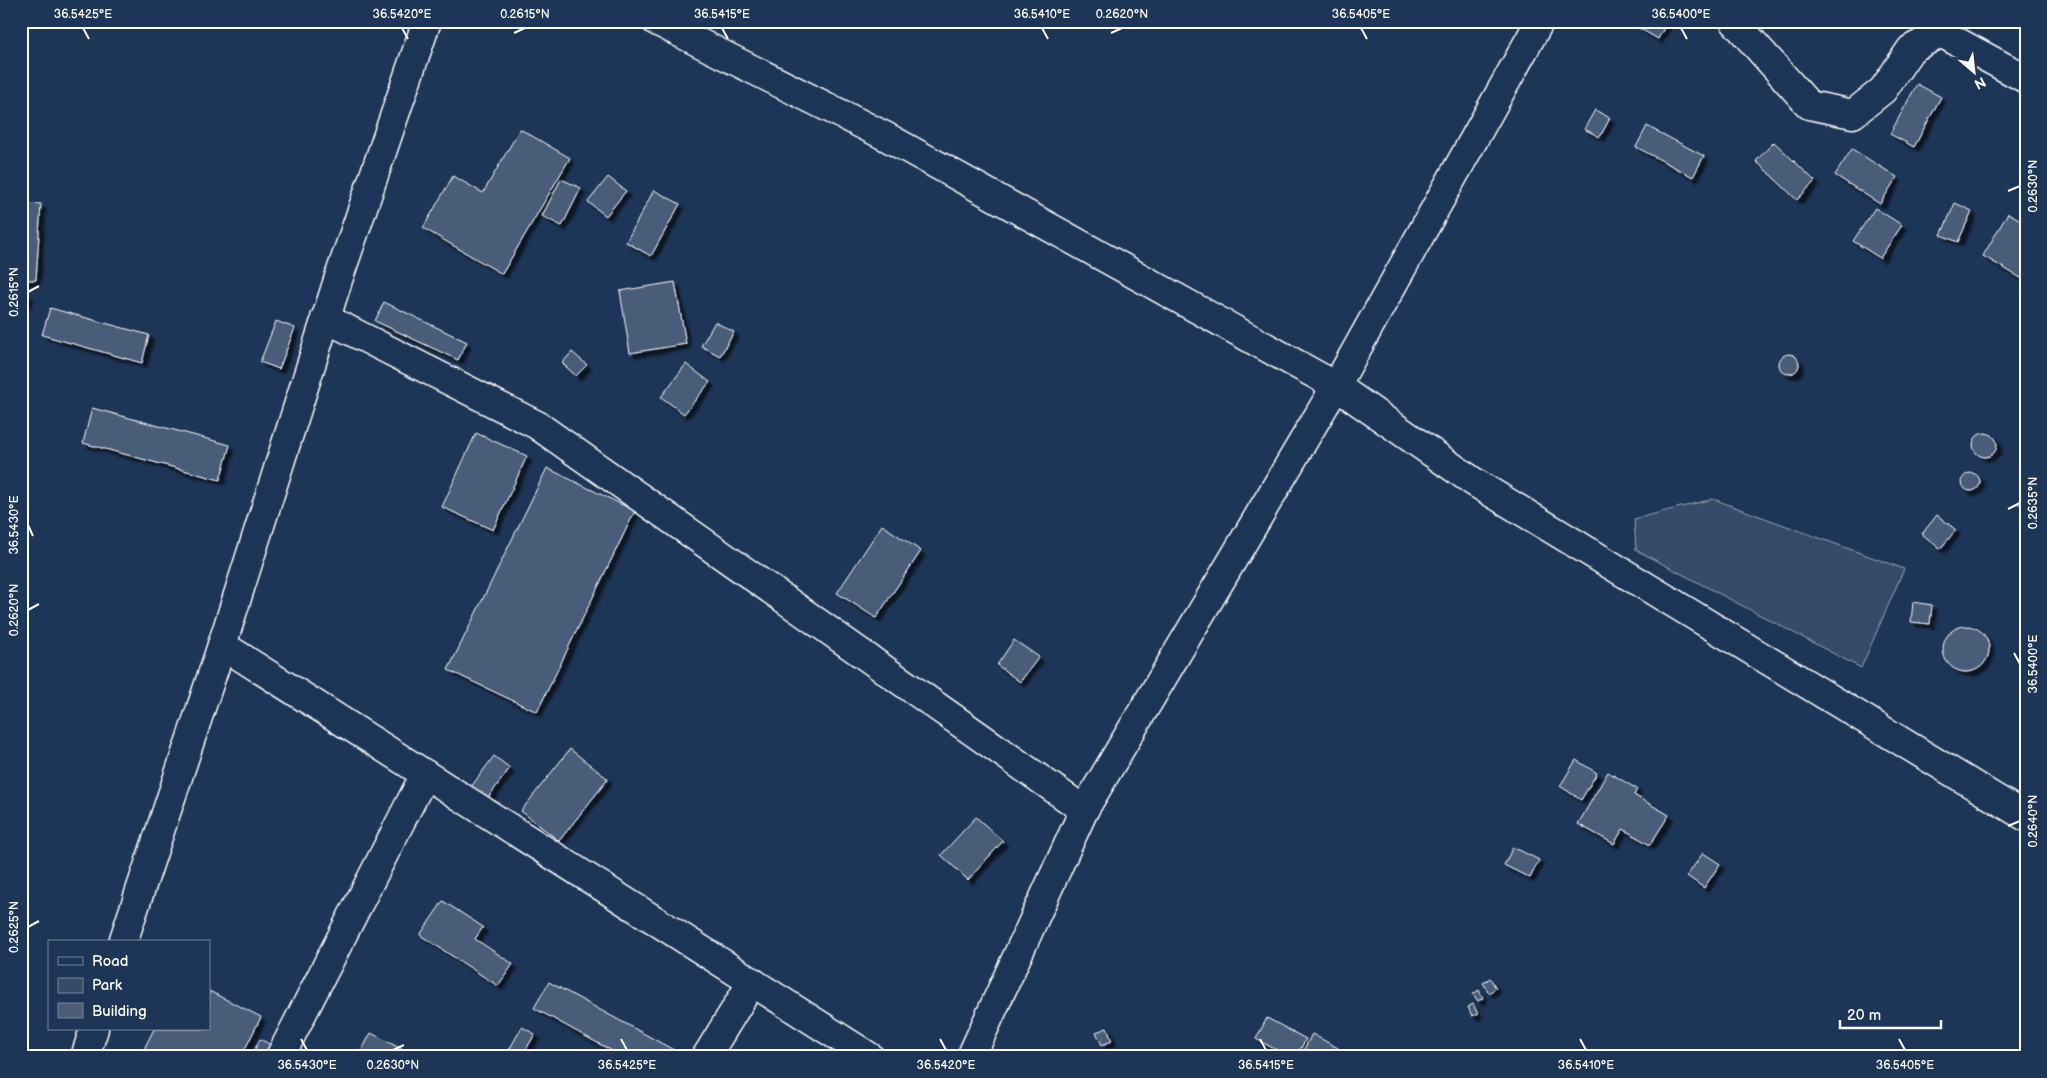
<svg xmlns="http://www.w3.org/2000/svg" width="2047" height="1078" viewBox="0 0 2047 1078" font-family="'Balsamiq Sans',sans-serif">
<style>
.green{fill:#364b69;stroke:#9aa5b4}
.building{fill:#4a5d79;stroke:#fff;filter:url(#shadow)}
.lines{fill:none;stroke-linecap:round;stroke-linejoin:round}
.street-casing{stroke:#fff;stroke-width:31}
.secondary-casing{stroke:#fff;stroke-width:31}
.street{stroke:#1d3557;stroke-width:28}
.secondary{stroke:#1d3557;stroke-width:28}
.ticks{fill:none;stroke:#fff;stroke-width:2}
.neatline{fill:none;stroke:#fff;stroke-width:2}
.ticks-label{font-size:12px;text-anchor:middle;fill:#fff}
</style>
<defs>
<filter id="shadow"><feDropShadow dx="4.5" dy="4.5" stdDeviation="1" flood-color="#0009"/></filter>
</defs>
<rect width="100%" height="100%" fill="#1d3557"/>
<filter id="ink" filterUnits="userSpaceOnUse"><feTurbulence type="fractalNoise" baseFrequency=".02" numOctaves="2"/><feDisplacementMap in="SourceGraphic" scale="10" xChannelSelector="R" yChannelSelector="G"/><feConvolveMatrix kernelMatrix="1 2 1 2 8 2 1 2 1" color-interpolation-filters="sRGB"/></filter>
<g filter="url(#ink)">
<polygon class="green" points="1713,499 1904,569 1861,668 1636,550 1634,519"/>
<g class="building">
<polygon points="1643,21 1668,21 1658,39 1639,28"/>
<polygon points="1917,84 1941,97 1914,147 1890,134"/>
<polygon points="1595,110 1610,118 1600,137 1584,129"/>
<polygon points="1647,126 1704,156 1693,177 1636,147"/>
<polygon points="520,129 570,158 502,274 423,228 453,176 483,193"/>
<polygon points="1774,142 1815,181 1797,200 1756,161"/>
<polygon points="1852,149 1897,177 1880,204 1835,175"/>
<polygon points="608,177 626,191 606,216 588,202"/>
<polygon points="561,179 581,188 562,226 542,216"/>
<polygon points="654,190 680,204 651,256 626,242"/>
<polygon points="21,203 41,204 36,280 21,280"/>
<polygon points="1955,203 1972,211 1958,242 1941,235"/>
<polygon points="1875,208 1902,225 1880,258 1853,241"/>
<polygon points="2008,213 2026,223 2026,281 1983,256"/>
<polygon points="675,282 686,344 630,353 620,291"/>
<polygon points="21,291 29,295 21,313"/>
<polygon points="384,302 467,342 458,360 375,321"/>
<polygon points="50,308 149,335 142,363 42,335"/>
<polygon points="276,321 295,328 279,369 260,362"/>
<polygon points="715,322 734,332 720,356 701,346"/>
<polygon points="572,352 587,365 576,376 562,363"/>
<circle cx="1789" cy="364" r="10"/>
<polygon points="686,364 710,382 684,414 661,397"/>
<polygon points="92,408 230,445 220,480 83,443"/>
<polygon points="476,433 527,456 493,530 442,507"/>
<circle cx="1985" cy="445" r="12"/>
<polygon points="547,468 635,511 537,712 448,670"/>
<circle cx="1971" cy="482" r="9"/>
<polygon points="2026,494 2026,511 2018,503"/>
<polygon points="1937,515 1956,530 1940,549 1922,534"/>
<polygon points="882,525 921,551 876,618 837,593"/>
<polygon points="1913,602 1932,605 1930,624 1911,622"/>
<circle cx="1966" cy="649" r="23"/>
<polygon points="1014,640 1039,657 1020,682 997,665"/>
<polygon points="570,749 608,779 559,841 521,811"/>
<polygon points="494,756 510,768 484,803 468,791"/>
<polygon points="1576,760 1597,773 1581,800 1560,786"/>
<polygon points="1608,772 1637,789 1634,795 1669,815 1650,845 1623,829 1614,844 1578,824"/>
<polygon points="976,817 1003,841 968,880 941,855"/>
<polygon points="1513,847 1539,860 1530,878 1504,865"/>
<polygon points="1703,853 1720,864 1704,888 1687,876"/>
<polygon points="443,901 483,927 475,939 513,964 498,986 420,935"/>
<polygon points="1490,978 1496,988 1489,993 1483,983"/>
<polygon points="549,982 683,1055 623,1057 534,1008"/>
<polygon points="1479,990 1483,998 1478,1001 1473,994"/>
<polygon points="209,991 261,1017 241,1057 140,1057 154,1029 209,1029"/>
<polygon points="1473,1004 1478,1014 1472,1016 1468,1007"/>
<polygon points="1267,1018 1306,1039 1296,1057 1290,1057 1256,1039"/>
<polygon points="522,1027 535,1034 524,1053 531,1057 505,1057"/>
<polygon points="1107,1028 1112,1041 1102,1045 1096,1032"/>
<polygon points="371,1033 417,1057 358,1057"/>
<polygon points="1312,1034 1338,1048 1333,1057 1309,1057 1302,1053"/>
<polygon points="260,1039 275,1047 270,1057 251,1057"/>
</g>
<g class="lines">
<g class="street-casing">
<g id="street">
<polyline points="656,21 885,136 1336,386 1474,482 2026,817"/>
<polyline points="1734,21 1809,105 1853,114 1883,90 1911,49 1941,33 2026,79"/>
<polyline points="325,318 537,425 1084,810"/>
<polyline points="222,645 870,1057"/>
<polyline points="123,942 222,645 338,280 427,21"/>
<polyline points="85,1057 94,1029"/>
<polyline points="280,1057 425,774"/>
<polyline points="706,1057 752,982"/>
</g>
</g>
<g class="secondary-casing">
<polyline id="secondary" points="971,1057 1084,810 1336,386 1540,21"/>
</g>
<use href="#street" class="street"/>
<use href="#secondary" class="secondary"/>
</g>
</g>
<path class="ticks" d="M83 28 89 39M402 28 408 39M722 28 728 39M1042 28 1048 39M1361 28 1367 39M1681 28 1687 39M514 33 525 28M1111 33 1122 28M2008 191 2020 186M28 292 39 286M2008 509 2020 503M28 525 33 536M28 610 39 604M2014 653 2020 664M2008 826 2020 821M28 927 39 921M301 1039 307 1050M621 1039 627 1050M940 1039 946 1050M1260 1039 1266 1050M1580 1039 1586 1050M1899 1039 1905 1050M393 1050 404 1045"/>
<rect width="2047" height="1078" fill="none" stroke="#1d3557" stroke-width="55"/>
<rect x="48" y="940" width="162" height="90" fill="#1d3557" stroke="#77869a"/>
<rect x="58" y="957" width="25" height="8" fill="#1d3557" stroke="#77869a"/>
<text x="92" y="966" font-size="15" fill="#ffffff">Road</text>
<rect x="58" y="978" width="25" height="15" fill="#364b69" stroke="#77869a"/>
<text x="92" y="990" font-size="15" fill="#ffffff">Park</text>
<rect x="58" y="1003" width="25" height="15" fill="#4a5d79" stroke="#77869a"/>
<text x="92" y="1016" font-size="15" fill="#ffffff">Building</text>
<g transform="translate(1974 72) rotate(152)" stroke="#1d3557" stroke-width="4" paint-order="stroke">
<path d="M0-4L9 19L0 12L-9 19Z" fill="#ffffff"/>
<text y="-8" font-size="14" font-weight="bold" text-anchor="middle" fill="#ffffff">N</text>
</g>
<path d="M1840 1020v8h101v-8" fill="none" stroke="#ffffff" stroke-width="2.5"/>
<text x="1847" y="1020" font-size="15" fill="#ffffff" stroke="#1d3557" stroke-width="4" paint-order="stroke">20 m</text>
<rect x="28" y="28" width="1992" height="1022" class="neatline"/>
<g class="ticks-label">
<text x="83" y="18">36.5425°E</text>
<text x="402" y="18">36.5420°E</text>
<text x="525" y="18">0.2615°N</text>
<text x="722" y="18">36.5415°E</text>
<text x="1042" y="18">36.5410°E</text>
<text x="1122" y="18">0.2620°N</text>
<text x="1361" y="18">36.5405°E</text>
<text x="1681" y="18">36.5400°E</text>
<text transform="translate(2033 186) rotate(-90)" y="4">0.2630°N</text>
<text transform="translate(14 292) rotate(-90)" y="4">0.2615°N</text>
<text transform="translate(2033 503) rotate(-90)" y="4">0.2635°N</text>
<text transform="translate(14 525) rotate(-90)" y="4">36.5430°E</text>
<text transform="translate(14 610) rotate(-90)" y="4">0.2620°N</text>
<text transform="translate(2033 664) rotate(-90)" y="4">36.5400°E</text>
<text transform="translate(2033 821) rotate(-90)" y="4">0.2640°N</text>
<text transform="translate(14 927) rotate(-90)" y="4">0.2625°N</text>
<text x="307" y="1069">36.5430°E</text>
<text x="393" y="1069">0.2630°N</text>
<text x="627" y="1069">36.5425°E</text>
<text x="946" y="1069">36.5420°E</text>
<text x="1266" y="1069">36.5415°E</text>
<text x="1586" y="1069">36.5410°E</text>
<text x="1905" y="1069">36.5405°E</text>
</g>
</svg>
